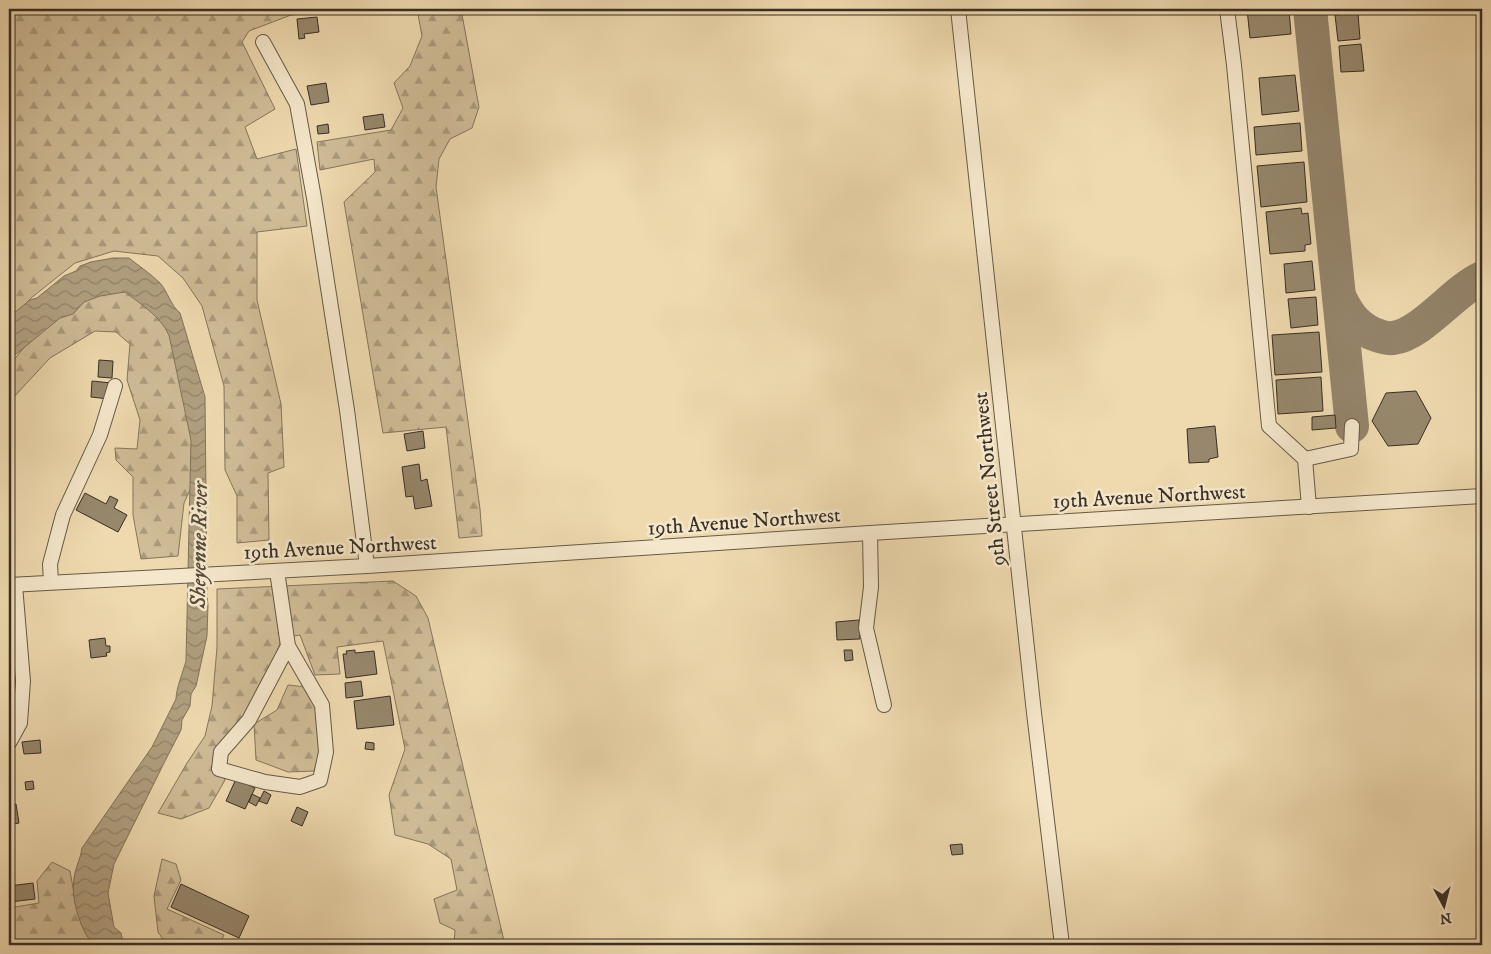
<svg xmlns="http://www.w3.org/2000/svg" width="1491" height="954" viewBox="0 0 1491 954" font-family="'IM FELL DW Pica',serif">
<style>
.forest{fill:url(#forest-firs);stroke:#84765e}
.water{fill:url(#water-waves);stroke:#81735c}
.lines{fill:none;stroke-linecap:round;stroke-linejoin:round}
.taxiway{stroke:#94846a;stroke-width:34}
.building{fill:#97886d;stroke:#382f25}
.minor-casing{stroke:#665a48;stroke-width:16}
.minor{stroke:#f5e7cb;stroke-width:14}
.labels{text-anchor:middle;stroke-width:5;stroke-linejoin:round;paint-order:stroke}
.street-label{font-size:21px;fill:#382f25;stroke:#f5e7cb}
.water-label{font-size:22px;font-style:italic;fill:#564b3c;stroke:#f5e7cb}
</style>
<defs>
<pattern id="forest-firs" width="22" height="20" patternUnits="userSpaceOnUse" patternTransform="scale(1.25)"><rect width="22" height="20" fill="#d0bd98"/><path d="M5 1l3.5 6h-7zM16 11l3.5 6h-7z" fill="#aa9a7c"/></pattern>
<pattern id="water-waves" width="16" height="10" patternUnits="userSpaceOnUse" patternTransform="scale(1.25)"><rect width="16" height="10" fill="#b1a080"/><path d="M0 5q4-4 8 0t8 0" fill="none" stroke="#918369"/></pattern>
</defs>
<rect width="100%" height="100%" fill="#efdaaf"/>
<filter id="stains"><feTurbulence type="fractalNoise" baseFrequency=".004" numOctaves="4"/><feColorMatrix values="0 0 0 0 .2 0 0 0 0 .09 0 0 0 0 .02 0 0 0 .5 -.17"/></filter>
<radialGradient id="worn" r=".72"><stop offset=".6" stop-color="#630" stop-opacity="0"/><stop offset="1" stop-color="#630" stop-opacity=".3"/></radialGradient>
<g class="forest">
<polygon points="9,9 365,9 291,15 249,31 242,42 275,109 245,127 257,159 296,149 307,226 257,232 257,300 281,404 284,467 268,473 269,540 237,543 237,496 225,470 224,386 202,306 183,278 158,256 114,251 75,263 31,298 9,323"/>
<polygon points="417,9 461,9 479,107 472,128 450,139 439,159 436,187 480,509 482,536 459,538 446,427 383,433 344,202 375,172 374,159 320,170 317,142 391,130 403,108 394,83 410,66 422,36"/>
<polygon points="96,283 148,289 186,352 200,468 184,503 178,556 141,559 133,515 133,477 116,460 115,448 137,449 140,420 127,380 130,344 116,332 95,331 50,358 12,399 9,400 9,366 60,303"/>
<polygon points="393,581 416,596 428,618 505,945 454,945 455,930 440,923 434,899 457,890 451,859 428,844 395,835 389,795 405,749 383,641 337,647 340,674 315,675 300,635 282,638 268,675 220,765 225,780 209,808 181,819 158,813 187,763 205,736 212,706 217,647 217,589"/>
<polygon points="288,685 306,687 319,710 322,746 314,771 288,772 256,760 254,724 277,710"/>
<polygon points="162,859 176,864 181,880 167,909 224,935 219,945 167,945 158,932 154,896"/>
<polygon points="52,862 70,871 76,905 96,945 9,945 9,908 39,903 37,881"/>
</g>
<path class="water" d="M113 258H129C139 266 151 274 160 283 168 292 171 306 180 313L205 397 207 597 208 605 207 636 196 686 191 694 190 706 182 720 181 730 165 761 114 864 108 893 114 927 121 933 123 942 127 945H94C92 941 89 939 87 936 78 921 71 896 74 878 75 868 81 858 82 848L152 747 176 699C176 689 183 672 186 661L191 440 169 335C160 316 142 305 125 292L100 296 84 302 73 314 60 318 9 360V317L30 300 37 298 64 276 76 271 80 266 91 262Z"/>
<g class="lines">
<g class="taxiway">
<polyline points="1310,9 1352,426"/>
<path d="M1339 296C1347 313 1354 324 1371 333 1376 335 1387 339 1393 338 1421 335 1455 290 1482 278"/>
</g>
</g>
<g class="building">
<polygon points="1247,9 1289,9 1291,34 1250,38"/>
<polygon points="1358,13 1360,39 1338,41 1335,15"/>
<polygon points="317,17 319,32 304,34 305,38 299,39 297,19"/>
<polygon points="1361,44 1364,71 1341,72 1339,46"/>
<polygon points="1295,75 1299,111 1262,115 1259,78"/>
<polygon points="326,83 329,102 311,105 307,86"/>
<polygon points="383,114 385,127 365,130 363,117"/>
<polygon points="1300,123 1302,151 1256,155 1254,127"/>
<polygon points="328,124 329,133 318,134 317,126"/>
<polygon points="1304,162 1307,202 1261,207 1257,166"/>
<polygon points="1301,208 1302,214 1308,213 1311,244 1305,245 1305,251 1270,254 1266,212"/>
<polygon points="1312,261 1315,290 1286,293 1284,264"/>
<polygon points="1316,297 1318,325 1291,328 1288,299"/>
<polygon points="1319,332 1322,372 1275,375 1272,335"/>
<polygon points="99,360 113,361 112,378 98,377"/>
<polygon points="1321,377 1323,411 1278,414 1276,380"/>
<polygon points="92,381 111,383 109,399 91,397"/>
<polygon points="1416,391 1431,418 1418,444 1388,446 1372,421 1386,393"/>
<polygon points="1335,415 1336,428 1312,430 1312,417"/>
<polygon points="1215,426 1218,457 1209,459 1209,462 1189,463 1187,429"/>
<polygon points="423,431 425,448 407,451 404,434"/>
<polygon points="419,464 421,481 427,479 432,506 415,509 413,496 406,497 402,467"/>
<polygon points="85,493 106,504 110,496 118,500 114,508 127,515 118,532 76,510"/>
<polygon points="859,620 860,639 837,640 836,622"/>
<polygon points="105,638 106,646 110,646 110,652 106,653 107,656 91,658 89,640"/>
<polygon points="355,650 355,653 374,651 377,674 346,678 343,654 347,654 346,651"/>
<polygon points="844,650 852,650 853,660 845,661"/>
<polygon points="13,657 19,689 9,691 9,658"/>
<polygon points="361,681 363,696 346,698 345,683"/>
<polygon points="390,696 394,725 357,729 354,701"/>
<polygon points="40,740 41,753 24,754 22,742"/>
<polygon points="366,742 374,743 374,750 365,749"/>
<polygon points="236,779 255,788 245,809 226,801"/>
<polygon points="33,781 34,789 26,790 25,782"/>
<polygon points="264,791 271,795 267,804 259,801"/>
<polygon points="252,794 260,798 256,806 249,802"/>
<polygon points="16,804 19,823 9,825 9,805"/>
<polygon points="297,807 308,812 302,826 291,821"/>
<polygon points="962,844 963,854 952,855 950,845"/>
<polygon points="33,883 35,899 10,902 9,886"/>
<polygon points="181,884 249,916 239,938 171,907"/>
</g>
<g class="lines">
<g class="minor-casing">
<g id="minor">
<polyline points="958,9 1034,713 1062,945"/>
<polyline points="1227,9 1234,65 1269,426 1305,459 1309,507"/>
<polyline points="263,42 297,104 314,198 347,410 367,566"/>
<polyline points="1305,459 1351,449 1352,426"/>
<polyline points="870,533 871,587 866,628 884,705"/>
<polyline points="277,571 288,646 322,705 326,752 320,780 300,787 265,782 219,769 221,752 249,720 288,646"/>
<polyline points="51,582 50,564 63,515 100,435 115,386"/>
<polyline points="9,585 367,566 870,533 1482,496"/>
<polyline points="9,743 20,723 23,681 15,585"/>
</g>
</g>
<use href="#minor" class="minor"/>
</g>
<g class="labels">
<g class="street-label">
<text transform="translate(989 479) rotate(-96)" y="7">9th Street Northwest</text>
<text transform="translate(1149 496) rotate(-3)" y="7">19th Avenue Northwest</text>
<text transform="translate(744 521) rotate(-4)" y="7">19th Avenue Northwest</text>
<text transform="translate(340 547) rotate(-3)" y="7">19th Avenue Northwest</text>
</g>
<g class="water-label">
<text transform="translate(198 545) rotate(-89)" y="8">Sheyenne River</text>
</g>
</g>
<rect width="1491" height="954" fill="none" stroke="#efdaaf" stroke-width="30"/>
<rect x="10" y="10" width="1471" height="934" fill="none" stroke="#382f25" stroke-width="2.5"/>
<rect x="15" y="15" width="1461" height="924" fill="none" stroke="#382f25"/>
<g transform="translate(1444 906) rotate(173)" stroke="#f5e7cb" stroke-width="4" paint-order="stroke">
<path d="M0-4L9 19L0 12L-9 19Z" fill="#382f25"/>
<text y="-8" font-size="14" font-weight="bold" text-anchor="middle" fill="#382f25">N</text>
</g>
<rect width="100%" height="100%" filter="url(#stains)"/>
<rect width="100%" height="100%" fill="url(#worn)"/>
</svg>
